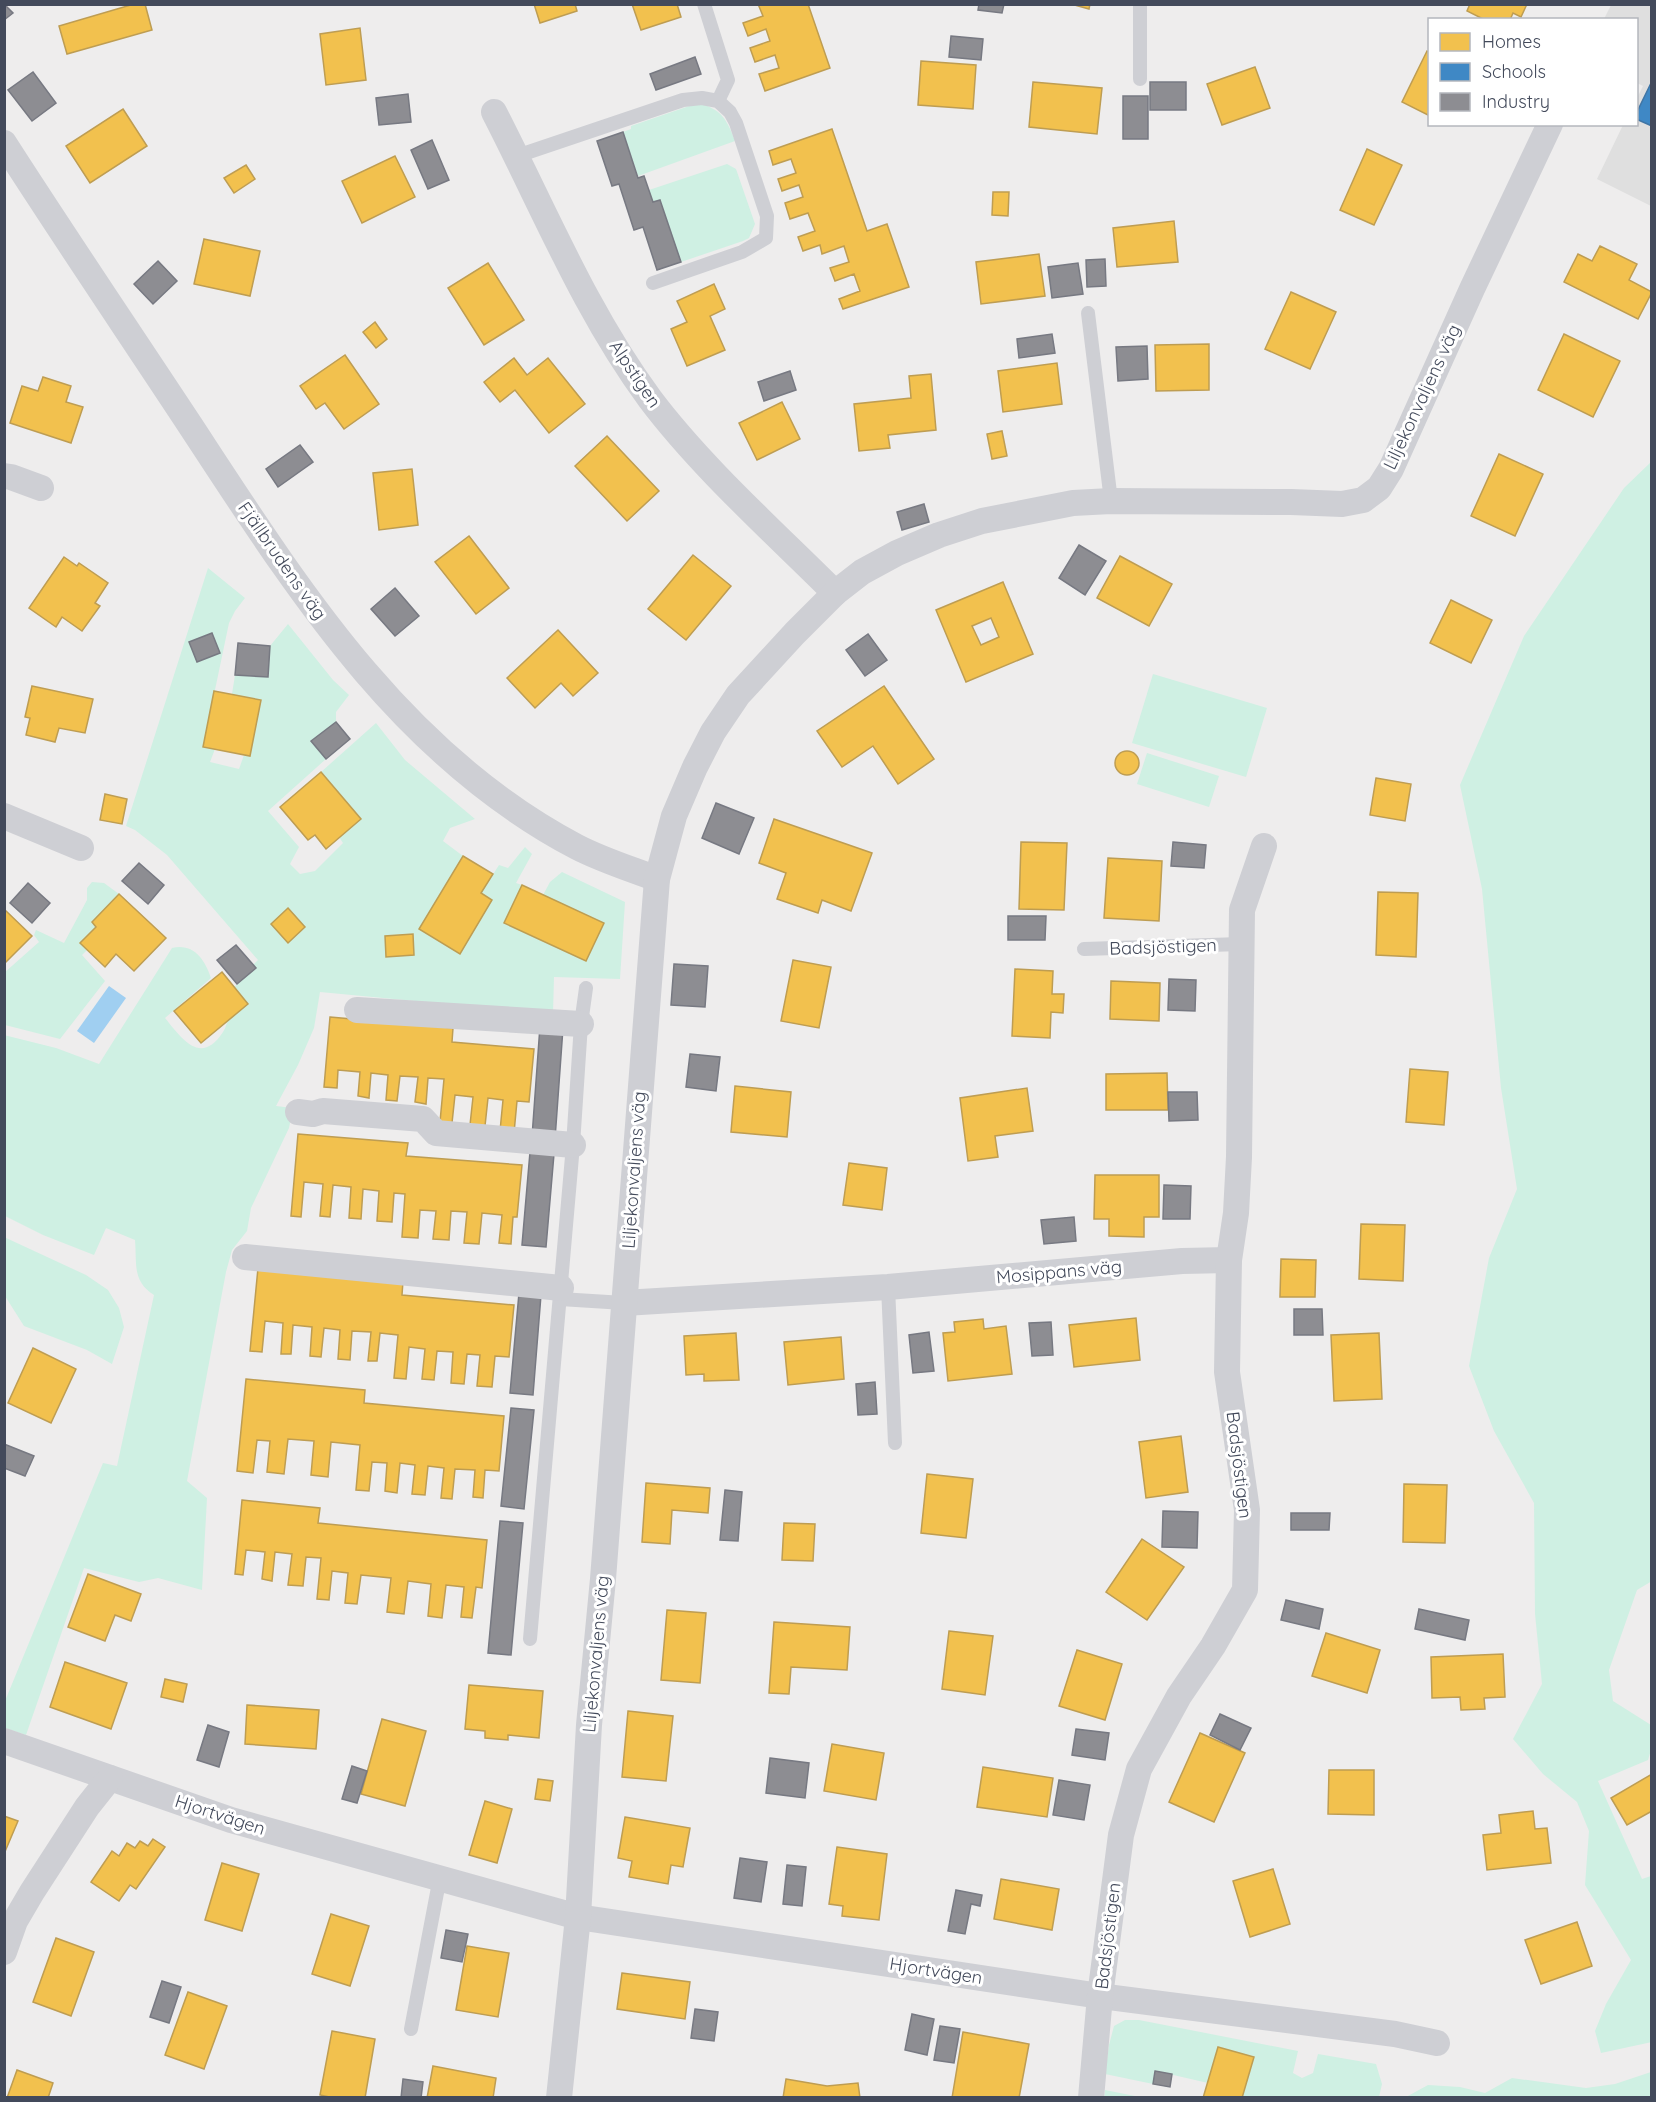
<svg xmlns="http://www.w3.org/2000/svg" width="1656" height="2102" viewBox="0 0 1656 2102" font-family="Quicksand,sans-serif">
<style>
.education{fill:#dfdfdf}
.green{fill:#cff0e3}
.water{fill:#a0cff1}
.homes{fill:#f2c14e;stroke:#be9d52;stroke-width:1.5;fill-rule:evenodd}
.schools{fill:#3f88c5;stroke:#4075a5;stroke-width:1.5}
.industry{fill:#8d8d92;stroke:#777982;stroke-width:1.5}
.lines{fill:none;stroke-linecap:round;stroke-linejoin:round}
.service{stroke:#cecfd4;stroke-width:14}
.minor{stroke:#cecfd4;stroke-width:26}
.labels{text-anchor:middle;stroke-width:6;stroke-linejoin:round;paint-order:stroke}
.street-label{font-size:18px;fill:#434a5b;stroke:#fff}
</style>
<rect width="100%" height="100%" fill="#eeeded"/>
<polygon class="education" points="1611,5 1651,5 1651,206 1597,179 1623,125 1636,124 1637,98 1643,86 1637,83 1636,20 1604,19"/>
<g class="green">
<path d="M698 103C721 109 727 119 735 141L638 176 623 132 631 129V126Z"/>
<polygon points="727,164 736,169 755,224 749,238 743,241 681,262 660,200 653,202 649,190"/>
<polygon points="1651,462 1652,1581 1637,1590 1609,1670 1613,1701 1651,1725 1651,1750 1648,1760 1598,1781 1642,1879 1651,1876 1652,2042 1601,2053 1595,2031 1606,2004 1631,1960 1585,1885 1589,1831 1577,1802 1543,1774 1513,1739 1542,1684 1535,1614 1534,1503 1494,1431 1469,1366 1489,1258 1517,1189 1501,1088 1482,889 1460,785 1524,636 1624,488"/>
<path d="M208 568 245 598 235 611 229 623 203 747 215 749 210 762 239 769 244 755 250 756 261 700 232 694 235 675 267 677 270 646 288 624 333 680 349 695 336 712V722L311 741 326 759 268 811 299 847 290 864 300 874 315 871 343 843 339 837 361 819 321 772 376 723 405 760 475 819 450 828 443 841 463 856 419 929 460 954 492 900 481 893 499 865 508 868 525 847 532 854 516 883 522 885 504 923 543 895 550 882 562 872 625 902 620 979 554 977 553 1014 320 992 314 1028 298 1065 276 1106 293 1108 289 1128 251 1208 247 1231 232 1250 226 1272 187 1481 207 1498 202 1590 158 1578 139 1582 84 1568 26 1735 5 1728V1701L103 1463 117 1466 154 1295C132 1281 137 1264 135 1240L106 1228 94 1255 43 1235 5 1216 4 1035 56 1048 99 1064 172 948C194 943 205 960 211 978L165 1018C182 1039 201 1066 223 1032 226 1028 226 1023 229 1019 234 1014 242 1009 248 1004L234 987 255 969 253 965 258 960 167 855 135 830 126 826Z"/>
<polygon points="1153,674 1267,708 1246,777 1132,743"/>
<polygon points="1147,753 1219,776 1209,807 1137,784"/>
<polygon points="92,882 104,883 119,894 92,922 96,927 80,943 87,950 82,955 105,981 60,1039 5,1025 4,973 39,942 34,935 36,930 64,943 87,900 87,888"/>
<polygon points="4,1237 86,1275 108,1290 119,1308 124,1327 112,1364 87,1350 24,1326 5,1296"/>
<polygon points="1125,2020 1139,2020 1298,2051 1293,2073 1302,2078 1313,2073 1318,2054 1376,2064 1382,2084 1379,2097 1242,2097 1253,2057 1219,2047 1208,2083 1156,2071 1153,2084 1105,2074 1109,2045 1114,2026"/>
<polygon points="1651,2072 1651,2097 1406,2097 1428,2085 1460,2087 1485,2093 1512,2078 1586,2088 1615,2084"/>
<polygon points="1105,2090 1140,2097 1104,2098"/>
</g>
<polygon class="water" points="109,986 126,998 94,1043 77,1031"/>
<g class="homes">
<polygon points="134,4 145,4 152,30 67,54 59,26"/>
<polygon points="534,4 575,4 577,11 540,23"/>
<polygon points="632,4 677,4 681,17 641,30"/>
<polygon points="758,4 808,4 830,68 765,91 759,74 779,68 775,55 755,62 750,48 770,41 766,29 748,36 743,23 763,16"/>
<polygon points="1071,4 1090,4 1089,9"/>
<polygon points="1470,4 1527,4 1521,17 1513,13 1510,20 1485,20 1467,11"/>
<polygon points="360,28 366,80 326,85 320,34"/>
<polygon points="1427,51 1430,53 1430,116 1402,102"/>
<polygon points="921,61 976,65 973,109 918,105"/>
<polygon points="1255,67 1270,108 1222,125 1207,84"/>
<polygon points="1033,82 1102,88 1097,134 1029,127"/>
<polygon points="123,109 147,146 90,183 66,146"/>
<polygon points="832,129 867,231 887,224 909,287 843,309 839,299 860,291 854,274 835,281 830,268 849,262 844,246 822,254 820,245 803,251 798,237 815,231 808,213 790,219 785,203 803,197 799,185 782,191 778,179 796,173 791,159 773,165 769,151"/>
<polygon points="1367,149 1402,165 1374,225 1340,210"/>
<polygon points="395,156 415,197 362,223 342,181"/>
<polygon points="246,165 255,179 234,193 224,178"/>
<polygon points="993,192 1009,192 1008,216 992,215"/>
<polygon points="1174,221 1178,262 1117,267 1113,228"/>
<polygon points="204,239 260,251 250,296 194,284"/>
<polygon points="1600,246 1637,264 1629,280 1652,292 1638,319 1564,282 1578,254 1592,261"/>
<polygon points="1039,254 1045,296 981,304 976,262"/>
<polygon points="488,263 524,320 484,345 448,288"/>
<polygon points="714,284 725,309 710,316 725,350 687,366 671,329 687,322 677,301"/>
<polygon points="1291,292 1336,312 1310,369 1265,349"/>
<polygon points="375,322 387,339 376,348 363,332"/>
<polygon points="1564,334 1620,361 1593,417 1538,390"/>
<polygon points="1209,344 1209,390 1156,391 1155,345"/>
<polygon points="345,355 379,404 344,429 325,403 316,409 300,386"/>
<polygon points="514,358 527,375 548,358 585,404 549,433 515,390 500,402 484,382"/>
<polygon points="1057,363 1062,404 1003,412 998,371"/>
<polygon points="931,374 936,430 888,435 890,448 859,451 854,404 911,398 909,376"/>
<polygon points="43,377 71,386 66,402 83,407 71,443 10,423 22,386 38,391"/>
<polygon points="782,402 800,439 757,460 739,423"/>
<polygon points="1002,431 1007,456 992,459 987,434"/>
<polygon points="607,436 659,491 627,521 575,466"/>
<polygon points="1499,454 1543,474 1515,536 1471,516"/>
<polygon points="412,469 418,525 379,530 373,473"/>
<polygon points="469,536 509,588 476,614 435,562"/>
<polygon points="693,555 731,586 686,640 648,609"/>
<polygon points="1120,556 1172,584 1149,626 1097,598"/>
<polygon points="64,557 77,566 79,563 108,583 95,603 100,606 82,631 62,617 56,627 29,608"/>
<path d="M1003 582 1033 654 966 682 936 610ZM991 618 999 637 981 645 972 626Z"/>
<polygon points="1451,600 1492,620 1471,663 1430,643"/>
<polygon points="558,630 598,673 573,696 561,683 535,708 507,678"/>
<polygon points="32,686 93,699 85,733 59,728 55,742 26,735 30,718 25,717"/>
<polygon points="884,686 934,759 898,784 873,746 842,767 817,731"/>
<polygon points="214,691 261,700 250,756 203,747"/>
<circle cx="1127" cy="763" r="12"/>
<polygon points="321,772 361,819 326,849 315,835 308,840 280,807"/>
<polygon points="1376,778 1411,784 1405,821 1370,815"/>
<polygon points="105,794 127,799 122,824 100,820"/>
<polygon points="774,819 872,853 851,911 822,900 818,913 777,899 786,873 759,863"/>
<polygon points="1021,842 1067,843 1064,910 1019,909"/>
<polygon points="463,856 493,874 481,893 492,900 460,954 419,929"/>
<polygon points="1108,858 1162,861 1159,921 1104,918"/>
<polygon points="522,885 604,923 586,961 504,923"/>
<polygon points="1378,892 1418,893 1416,957 1376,955"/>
<polygon points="119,894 166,938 134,971 116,954 105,967 80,943 96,927 92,922"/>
<polygon points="288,908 305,927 288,943 271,924"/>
<polygon points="4,909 32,936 4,964"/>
<polygon points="413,934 414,955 386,957 385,936"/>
<polygon points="793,960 831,967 819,1028 781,1021"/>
<polygon points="1015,969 1053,971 1052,994 1064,994 1063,1013 1051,1012 1050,1038 1012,1036"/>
<polygon points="222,972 248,1004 201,1043 174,1011"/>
<polygon points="1111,981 1160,983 1159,1021 1110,1019"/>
<polygon points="330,1017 453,1028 452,1042 534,1049 529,1102 517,1101 514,1133 500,1131 503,1100 488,1098 485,1126 470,1125 473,1097 455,1095 452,1123 440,1122 444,1079 428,1078 426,1104 415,1102 418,1077 400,1076 397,1101 386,1100 388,1075 371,1073 369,1098 358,1096 360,1072 338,1070 337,1088 324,1087"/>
<polygon points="1410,1069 1448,1072 1444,1125 1406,1122"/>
<polygon points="1167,1073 1168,1110 1106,1110 1106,1074"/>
<polygon points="735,1086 791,1092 787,1137 731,1132"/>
<polygon points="1027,1088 1033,1131 995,1136 998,1157 968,1161 960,1098"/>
<polygon points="298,1134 408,1143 406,1156 522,1165 517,1217 513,1217 511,1244 499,1243 502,1215 482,1213 479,1244 464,1243 467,1212 451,1211 449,1240 433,1239 436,1211 420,1210 418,1238 402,1237 405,1194 394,1193 392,1222 377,1221 379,1191 363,1189 361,1219 349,1218 351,1187 333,1185 330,1217 320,1216 323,1184 304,1182 301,1217 291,1216"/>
<polygon points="849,1163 887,1168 882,1210 843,1205"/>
<polygon points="1095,1175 1159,1175 1159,1217 1144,1217 1144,1237 1109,1236 1109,1219 1094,1219"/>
<polygon points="1361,1224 1405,1225 1403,1281 1359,1279"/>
<polygon points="1281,1259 1316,1260 1315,1297 1280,1297"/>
<polygon points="258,1268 403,1281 402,1295 514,1305 509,1357 495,1356 492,1387 477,1386 480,1355 467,1354 464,1384 451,1383 453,1352 437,1351 434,1380 422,1379 425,1349 409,1347 406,1379 394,1378 398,1335 380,1333 377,1361 368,1361 371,1332 352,1331 350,1360 338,1359 340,1330 324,1328 321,1357 310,1356 312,1327 293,1325 291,1354 281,1354 283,1323 265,1321 262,1352 250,1351"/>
<polygon points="1136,1318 1140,1360 1074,1367 1069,1325"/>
<polygon points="983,1319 984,1329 1006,1326 1012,1374 948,1381 943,1333 955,1332 954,1322"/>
<polygon points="736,1333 739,1380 704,1381 704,1374 686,1375 684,1336"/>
<polygon points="1379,1333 1382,1399 1334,1401 1331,1335"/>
<polygon points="841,1337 844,1379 788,1385 784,1342"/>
<polygon points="33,1348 76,1369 51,1423 8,1403"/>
<polygon points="246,1379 365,1390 364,1403 504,1416 499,1471 485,1470 483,1498 473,1497 475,1470 455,1469 452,1499 441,1498 444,1468 428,1466 425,1495 412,1494 415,1465 400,1463 397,1493 385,1491 387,1463 372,1462 369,1491 356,1490 360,1445 331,1442 328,1477 311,1475 314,1441 288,1439 284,1474 267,1472 270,1441 257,1440 253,1473 237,1471"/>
<polygon points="1181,1436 1188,1492 1146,1498 1139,1442"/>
<polygon points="927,1474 973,1479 966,1538 921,1533"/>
<polygon points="646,1483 710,1488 708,1513 672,1510 670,1544 642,1542"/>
<polygon points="1404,1484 1447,1485 1445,1543 1403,1542"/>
<polygon points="242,1500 320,1508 318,1523 487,1540 482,1588 476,1587 472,1618 461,1617 464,1587 446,1585 442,1618 428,1616 431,1584 408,1581 404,1614 387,1612 391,1578 361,1575 357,1604 345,1603 348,1573 332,1571 329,1600 317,1599 321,1558 306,1557 303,1586 288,1585 292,1554 275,1552 272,1581 262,1579 265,1552 246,1550 243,1575 235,1574"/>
<polygon points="784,1523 815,1524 813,1561 782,1560"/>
<polygon points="1142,1539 1184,1567 1147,1620 1106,1592"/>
<polygon points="88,1574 141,1594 131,1621 115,1615 105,1641 68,1627"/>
<polygon points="667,1610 706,1613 700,1683 661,1680"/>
<polygon points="774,1622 850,1627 847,1670 791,1667 789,1694 769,1693"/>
<polygon points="949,1631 993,1636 985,1695 942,1689"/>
<polygon points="1326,1633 1380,1650 1367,1693 1312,1676"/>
<polygon points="1077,1650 1122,1664 1105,1720 1059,1706"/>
<polygon points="1503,1654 1505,1697 1484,1698 1485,1709 1461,1710 1460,1697 1432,1698 1431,1657"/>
<polygon points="65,1662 127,1683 111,1729 50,1707"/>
<polygon points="165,1679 187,1684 183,1702 161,1697"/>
<polygon points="469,1685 543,1691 539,1738 508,1735 508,1740 485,1738 485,1731 465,1729"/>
<polygon points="247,1705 319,1710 316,1749 245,1744"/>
<polygon points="628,1711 673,1716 666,1781 622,1777"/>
<polygon points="382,1719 426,1731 405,1806 361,1794"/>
<polygon points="1200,1733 1245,1753 1214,1822 1169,1802"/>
<polygon points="832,1744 884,1753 876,1800 824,1791"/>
<polygon points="983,1767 1053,1778 1047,1817 977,1807"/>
<polygon points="1329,1770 1374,1770 1374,1815 1328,1814"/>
<polygon points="1652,1774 1652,1811 1627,1825 1611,1798"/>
<polygon points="538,1779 553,1781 550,1801 535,1799"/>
<polygon points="485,1801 512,1809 497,1863 469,1855"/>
<polygon points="1533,1811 1535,1829 1547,1828 1551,1863 1487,1870 1483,1835 1501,1833 1499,1815"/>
<polygon points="4,1816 18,1821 4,1854"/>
<polygon points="625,1817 690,1828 683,1867 671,1865 668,1884 629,1877 632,1861 618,1858"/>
<polygon points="153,1839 165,1847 136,1889 130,1885 119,1901 91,1882 112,1851 119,1856 127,1843 135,1848 140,1841 148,1846"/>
<polygon points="837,1847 887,1854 879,1920 842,1916 843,1906 829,1904"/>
<polygon points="222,1863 259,1874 242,1931 205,1920"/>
<polygon points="1273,1869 1290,1924 1250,1937 1233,1881"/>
<polygon points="1001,1879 1059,1889 1052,1930 994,1919"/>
<polygon points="331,1914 369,1926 350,1986 312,1974"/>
<polygon points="1577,1922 1592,1966 1541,1984 1525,1940"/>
<polygon points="56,1938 94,1952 71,2016 33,2002"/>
<polygon points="467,1946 509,1953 498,2017 456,2010"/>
<polygon points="622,1973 690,1982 685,2019 617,2009"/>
<polygon points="188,1992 227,2006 204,2069 165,2055"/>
<polygon points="332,2031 375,2039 365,2098 334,2098 320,2095"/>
<polygon points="963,2032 1029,2044 1019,2098 952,2098"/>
<polygon points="1218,2047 1254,2057 1242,2098 1203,2098"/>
<polygon points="433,2066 496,2078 493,2098 427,2098"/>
<polygon points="17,2070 53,2083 48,2098 7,2098"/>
<polygon points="786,2079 827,2086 858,2083 860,2098 783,2098"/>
</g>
<polygon class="schools" points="1652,81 1652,126 1636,119 1636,114"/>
<g class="industry">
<polygon points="4,4 13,13 4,20"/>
<polygon points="979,4 1004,4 1002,13 978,10"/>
<polygon points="951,36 983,39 981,60 949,57"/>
<polygon points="695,57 701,74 656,90 650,74"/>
<polygon points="33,72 56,103 32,121 8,90"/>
<rect x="1150" y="82" width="36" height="28"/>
<polygon points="408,94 411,122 379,125 376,98"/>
<rect x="1123" y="96" width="25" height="43"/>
<polygon points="623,132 638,178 644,176 653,202 660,200 681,262 657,270 643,227 634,230 619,184 612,186 597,141"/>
<polygon points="432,140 449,180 428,189 411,150"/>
<polygon points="1105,259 1106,286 1087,287 1086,260"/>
<polygon points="158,261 177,281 153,304 134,284"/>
<polygon points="1078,263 1083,294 1052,298 1048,267"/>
<polygon points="1052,334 1055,353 1019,358 1017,339"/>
<polygon points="1147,346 1148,379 1118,381 1116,347"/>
<polygon points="790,371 796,390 764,401 758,382"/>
<polygon points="300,445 313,462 278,487 266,469"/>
<polygon points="924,504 929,522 902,530 897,512"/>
<polygon points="1079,545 1106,561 1085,595 1059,578"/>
<polygon points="395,588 419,616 395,636 371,609"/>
<polygon points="212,633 220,653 197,662 189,642"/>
<polygon points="868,634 887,660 865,676 846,650"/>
<polygon points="238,643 270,646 268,677 235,675"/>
<polygon points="336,722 350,739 326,759 311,741"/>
<polygon points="716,803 754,818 739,854 702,838"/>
<polygon points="1173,842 1206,845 1204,868 1171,866"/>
<polygon points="139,863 164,885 148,904 122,881"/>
<polygon points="28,883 50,903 32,923 10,903"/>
<polygon points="1008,916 1046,916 1045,940 1008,940"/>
<polygon points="236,945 256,968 237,984 217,960"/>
<polygon points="674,964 708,966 705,1007 671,1005"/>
<polygon points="1169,979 1196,980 1195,1011 1168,1010"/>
<polygon points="540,1026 563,1028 555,1139 532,1137"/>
<polygon points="690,1054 720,1057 716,1091 686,1087"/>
<polygon points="1168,1092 1197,1092 1198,1120 1169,1121"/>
<polygon points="530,1152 554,1154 546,1247 522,1245"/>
<polygon points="1164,1185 1191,1186 1190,1219 1163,1219"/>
<polygon points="1074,1217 1076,1241 1044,1244 1041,1220"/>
<polygon points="519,1293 541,1295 533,1395 510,1393"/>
<polygon points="1294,1309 1322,1309 1323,1335 1294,1335"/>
<polygon points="1051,1322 1053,1355 1032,1356 1029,1323"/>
<polygon points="929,1332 934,1371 913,1373 909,1335"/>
<polygon points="875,1382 877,1414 858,1415 856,1384"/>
<polygon points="511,1408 534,1410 524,1509 501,1506"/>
<polygon points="4,1444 34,1456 25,1476 4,1468"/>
<polygon points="725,1490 742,1492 738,1541 720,1540"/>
<polygon points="1163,1511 1198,1512 1197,1548 1162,1547"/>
<polygon points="1291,1513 1330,1513 1329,1530 1291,1530"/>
<polygon points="500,1521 523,1523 511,1655 488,1653"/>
<polygon points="1286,1600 1323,1609 1319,1629 1281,1620"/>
<polygon points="1419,1609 1469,1620 1465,1640 1415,1629"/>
<polygon points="1220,1714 1251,1728 1240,1750 1210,1735"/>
<polygon points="208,1725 229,1732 219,1767 197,1760"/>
<polygon points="1076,1729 1109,1733 1105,1760 1072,1755"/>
<polygon points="770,1758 809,1763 805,1798 766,1793"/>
<polygon points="352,1766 367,1771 357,1803 342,1799"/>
<polygon points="1059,1780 1090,1785 1084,1820 1053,1815"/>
<polygon points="740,1858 767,1862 761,1902 734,1898"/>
<polygon points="787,1865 806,1867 802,1906 783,1904"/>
<polygon points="956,1890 982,1895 980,1906 971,1904 965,1934 948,1931"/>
<polygon points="446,1930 468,1934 462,1962 441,1958"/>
<polygon points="162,1981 181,1987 169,2023 150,2017"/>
<polygon points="695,2009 718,2012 714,2041 691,2038"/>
<polygon points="912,2014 934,2019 927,2055 905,2050"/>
<polygon points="940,2026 960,2029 954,2063 934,2060"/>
<polygon points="1155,2071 1172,2074 1170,2087 1153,2084"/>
<polygon points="403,2079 423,2082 421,2098 401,2098"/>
</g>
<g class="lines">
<g class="service">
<polyline points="704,4 728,80 718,101"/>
<polyline points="1140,79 1140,4"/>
<polyline points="517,156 683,100 702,98 718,101 730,112 736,123 767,216 766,238 742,252 653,283"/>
<polyline points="1088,313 1111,501"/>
<polyline points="1084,949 1241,944"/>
<polyline points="888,1287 895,1443"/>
<polyline points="560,1299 624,1303"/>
<polyline points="530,1639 573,1145 581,1024 586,988"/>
<polyline points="411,2029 440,1877"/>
</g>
<g class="minor">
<path d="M494 112C544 209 585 311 650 399 702 468 774 532 835 593"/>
<path d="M4 143C65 238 128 331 190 425 297 588 400 754 577 847 602 860 631 869 657 879"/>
<polyline points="4,476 11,477 41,488"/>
<polyline points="4,816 81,848"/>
<polyline points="357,1010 581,1024"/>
<polyline points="298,1112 313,1114 323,1111 423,1119 436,1133 573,1145"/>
<polyline points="245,1257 561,1288"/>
<polyline points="624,1303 888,1287 1182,1261 1229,1260"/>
<polyline points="4,1741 231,1820 578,1917 1100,1996 1395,2034 1437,2043"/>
<polyline points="4,1952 15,1921 32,1892 87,1807 110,1778"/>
<polyline points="559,2098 578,1917 589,1725 603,1579 657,879 674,816 695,767 713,732 738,695 795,633 835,593 862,572 897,553 939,535 982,521 1073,503 1111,501 1291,502 1342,504 1363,500 1379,488 1391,469 1472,289 1550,124"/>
<polyline points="1091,2098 1100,1996 1121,1835 1139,1769 1179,1696 1213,1646 1245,1590 1247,1510 1227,1372 1229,1260 1236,1213 1239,1157 1242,910 1264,846"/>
</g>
</g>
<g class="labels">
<g class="street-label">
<text transform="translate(635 374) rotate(56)" y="6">Alpstigen</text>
<text transform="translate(1422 397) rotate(-65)" y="6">Liljekonvaljens väg</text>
<text transform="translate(282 561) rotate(55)" y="6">Fjällbrudens väg</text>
<text transform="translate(1163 947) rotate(-2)" y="6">Badsjöstigen</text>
<text transform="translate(634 1170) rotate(-86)" y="6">Liljekonvaljens väg</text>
<text transform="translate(1059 1272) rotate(-5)" y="6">Mosippans väg</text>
<text transform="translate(1239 1465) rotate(83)" y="6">Badsjöstigen</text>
<text transform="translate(596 1654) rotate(-85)" y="6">Liljekonvaljens väg</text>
<text transform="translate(220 1815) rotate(18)" y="6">Hjortvägen</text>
<text transform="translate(1108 1936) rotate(-83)" y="6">Badsjöstigen</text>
<text transform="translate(936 1971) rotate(9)" y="6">Hjortvägen</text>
</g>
</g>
<rect width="1656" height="2102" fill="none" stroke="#434a5b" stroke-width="12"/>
<rect x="1428" y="18" width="210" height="108" fill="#ffffff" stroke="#b4b7bd" stroke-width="1.5"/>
<rect x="1440" y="33" width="30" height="18" fill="#f2c14e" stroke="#b4b7bd" stroke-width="1.5"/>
<text x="1482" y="48" font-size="18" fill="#434a5b">Homes</text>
<rect x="1440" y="63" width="30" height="18" fill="#3f88c5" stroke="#b4b7bd" stroke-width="1.5"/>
<text x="1482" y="78" font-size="18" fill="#434a5b">Schools</text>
<rect x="1440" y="93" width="30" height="18" fill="#8d8d92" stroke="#b4b7bd" stroke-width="1.5"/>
<text x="1482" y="108" font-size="18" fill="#434a5b">Industry</text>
</svg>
